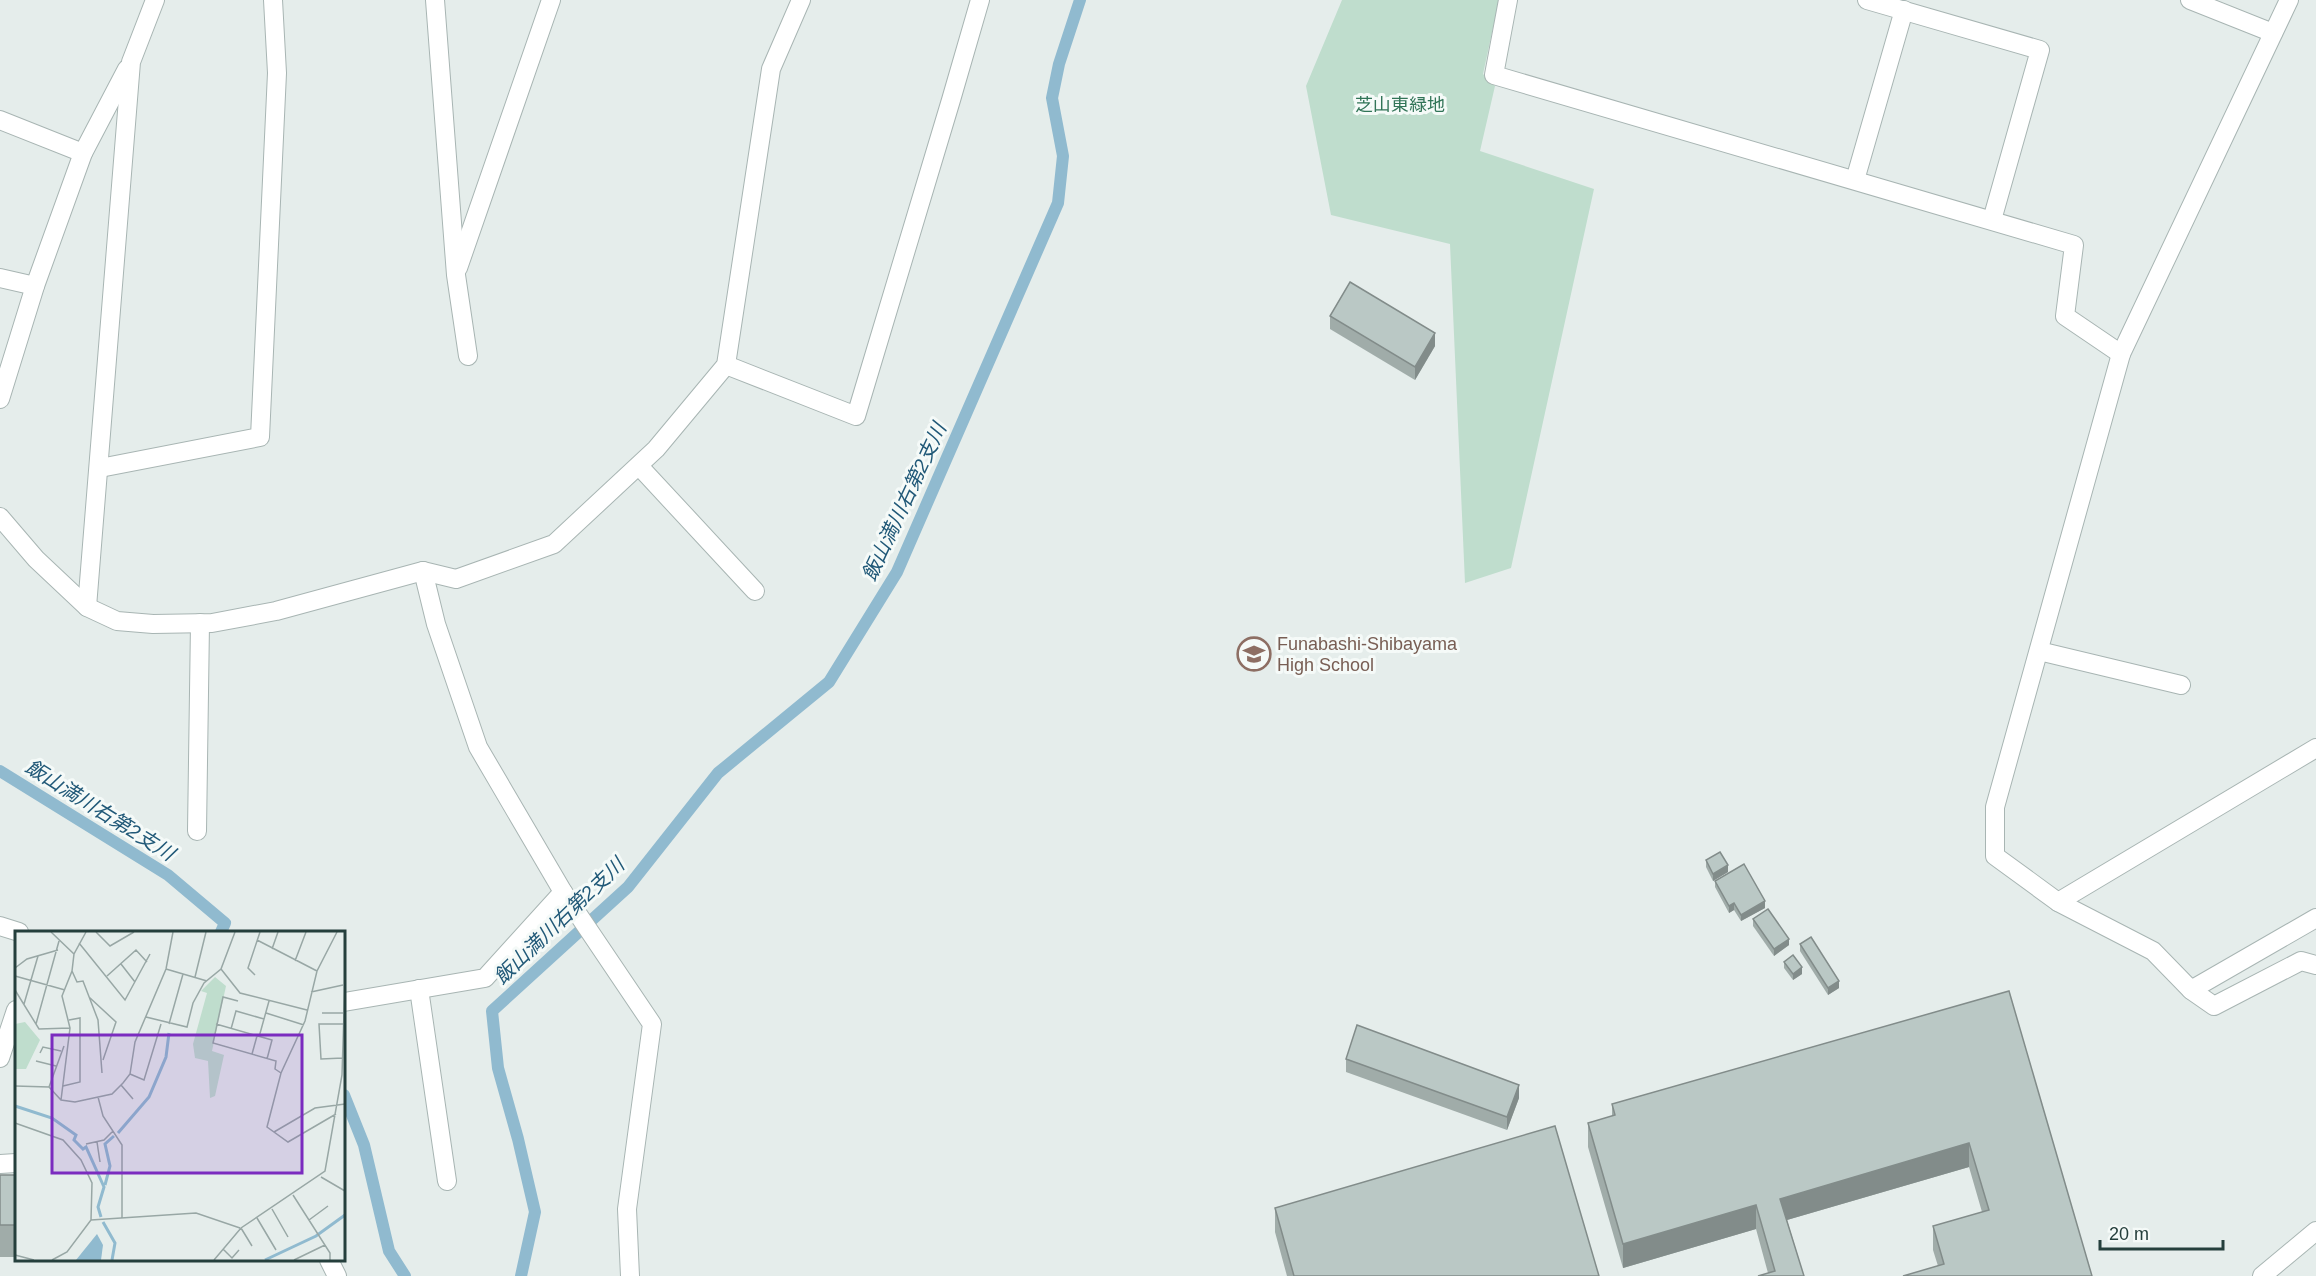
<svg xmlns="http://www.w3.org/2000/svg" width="2316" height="1276" viewBox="0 0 2316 1276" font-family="Arial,'Noto Sans JP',sans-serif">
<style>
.green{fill:#bfddcd}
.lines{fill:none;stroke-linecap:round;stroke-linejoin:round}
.stream{stroke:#90bacf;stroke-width:12}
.service-casing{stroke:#a8b5b3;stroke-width:20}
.minor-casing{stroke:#a8b5b3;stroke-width:20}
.tertiary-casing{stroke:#a8b5b3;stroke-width:20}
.service{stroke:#fff;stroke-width:18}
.minor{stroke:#fff;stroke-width:18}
.tertiary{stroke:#fff;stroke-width:18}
.wall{fill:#a0aca9}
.shaded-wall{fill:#828c8a}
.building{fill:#bac8c5;stroke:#828c8a;stroke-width:1.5}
.labels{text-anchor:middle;stroke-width:6;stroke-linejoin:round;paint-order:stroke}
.park-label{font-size:18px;fill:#317457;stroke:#f5faf8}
.education-label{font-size:18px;fill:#785e54;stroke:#f5faf8;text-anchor:start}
.water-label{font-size:20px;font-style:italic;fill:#215978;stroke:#f5faf8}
.inset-river{fill:none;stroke:#90bacf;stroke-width:3}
.inset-road{fill:none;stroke:#98a7a5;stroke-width:1.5}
.view{fill:#7b2cbf;fill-opacity:0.15;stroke:#7b2cbf;stroke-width:3}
.inset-edge{fill:none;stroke:#253f3c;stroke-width:3}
</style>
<rect width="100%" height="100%" fill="#e5edeb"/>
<polygon class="green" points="1342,0 1499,0 1483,74 1495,86 1480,151 1594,189 1511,568 1465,583 1450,244 1331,215 1306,86"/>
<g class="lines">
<g class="stream">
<polyline points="0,771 168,875 225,923 221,932"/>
<polyline points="344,1095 364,1145 389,1251 405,1276"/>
<polyline points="521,1276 535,1212 518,1139 498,1068 492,1011 628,887 718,773 829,682 897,572 1058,203 1063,156 1052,98 1059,64 1080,0"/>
</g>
<g class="service-casing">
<g id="service">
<polyline points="2190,0 2273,33"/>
<polyline points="197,831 200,623"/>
<polyline points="2191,990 2214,1006 2301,961 2316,965"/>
<polyline points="0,1058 16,1010"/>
<polyline points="0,1164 16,1163"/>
<polyline points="2262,1276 2316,1231"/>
</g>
</g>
<g class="minor-casing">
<g id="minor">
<polyline points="435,0 456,275 468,356"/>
<polyline points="1508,0 1494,75 2074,245 2065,316 2121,354"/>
<polyline points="1867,0 2040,50 1992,220"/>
<polyline points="2289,0 2121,354 1995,807 1995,856 2058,902 2153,951 2191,990 2316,918"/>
<polyline points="0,120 83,153"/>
<polyline points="1855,180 1904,10"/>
<polyline points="458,268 551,0"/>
<polyline points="0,278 35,286"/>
<polyline points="726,365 856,416 951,100 980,0"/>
<polyline points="0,399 35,286 83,153 127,69"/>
<polyline points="639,466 755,591"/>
<polyline points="100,468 260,437 277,73 273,0"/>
<polyline points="0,517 36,559 87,607 117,621 153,624 212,623 276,611 423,571 456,579 554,544 656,449 726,365 771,69 801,0"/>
<polyline points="423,571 436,624 478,747 563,892 652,1024 627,1209 630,1276"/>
<polyline points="87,607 131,62 155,0"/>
<polyline points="2039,651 2181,685"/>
<polyline points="2058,902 2316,748"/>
<polyline points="419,989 447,1181"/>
<polyline points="344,1002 485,978 563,892"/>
</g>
</g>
<g class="tertiary-casing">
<g id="tertiary">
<polyline points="0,926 19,932"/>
<polyline points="329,1260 337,1276"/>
</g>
</g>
<use href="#service" class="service"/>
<use href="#minor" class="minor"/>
<use href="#tertiary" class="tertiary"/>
</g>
<g class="wall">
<polygon points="1330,316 1435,346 1415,380 1330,329"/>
<polygon points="1706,860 1728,872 1713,881 1706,867"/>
<polygon points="1715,881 1765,908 1741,921 1734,910 1729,913 1715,887"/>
<polygon points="1753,919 1789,945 1774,956 1753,926"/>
<polygon points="1800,944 1839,988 1828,995 1800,951"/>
<polygon points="1784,962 1802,974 1793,980 1784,968"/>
<polygon points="2009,991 2092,1276 1938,1266 1933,1250 1933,1226 1982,1212 1969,1167 1787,1220 1804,1276 1768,1273 1756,1229 1623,1268 1588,1147 1588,1123 1612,1116 1612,1104"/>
<polygon points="1346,1059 1519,1098 1507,1130 1346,1072"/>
<rect x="0" y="1175" width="16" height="82"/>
<polygon points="1275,1208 1599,1276 1287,1276 1275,1232"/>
</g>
<g class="shaded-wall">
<polygon points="1435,333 1435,346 1415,380 1415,367"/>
<polygon points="1728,865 1728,872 1713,881 1713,874"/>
<polygon points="1765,901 1765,908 1741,921 1741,915"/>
<polygon points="1734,903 1734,910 1729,913 1729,906"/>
<polygon points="1789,939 1789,945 1774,956 1774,949"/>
<polygon points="1802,967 1802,974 1793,980 1793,974"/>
<polygon points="1839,981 1839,988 1828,995 1828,988"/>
<polygon points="1519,1085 1519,1098 1507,1130 1507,1117"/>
<polygon points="1969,1143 1969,1167 1780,1222 1780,1199"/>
<polygon points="1756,1205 1756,1229 1623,1268 1623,1244"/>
</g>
<g class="building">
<polygon points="1350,282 1435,333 1415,367 1330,316"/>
<polygon points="1720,852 1728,865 1713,874 1706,860"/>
<polygon points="1744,864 1765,901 1741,915 1734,903 1729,906 1715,881"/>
<polygon points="1768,909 1789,939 1774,949 1753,919"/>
<polygon points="1811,937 1839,981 1828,988 1800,944"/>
<polygon points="1793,955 1802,967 1793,974 1784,962"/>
<polygon points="2009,991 2092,1276 1903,1276 1944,1264 1933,1226 1989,1210 1969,1143 1780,1199 1804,1276 1758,1276 1775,1271 1756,1205 1623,1244 1588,1123 1615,1115 1612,1104"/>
<polygon points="1357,1025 1519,1085 1507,1117 1346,1059"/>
<polygon points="1555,1126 1599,1276 1294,1276 1275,1208"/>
<rect x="0" y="1175" width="16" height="50"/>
</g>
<defs>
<g id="school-ring" transform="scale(1.725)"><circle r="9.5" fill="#f5faf8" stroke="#8d6e63" stroke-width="1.5"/><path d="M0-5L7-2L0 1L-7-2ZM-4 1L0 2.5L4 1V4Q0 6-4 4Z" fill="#8d6e63"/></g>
</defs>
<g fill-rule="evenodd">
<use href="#school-ring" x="1254" y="654"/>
</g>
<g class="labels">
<g class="park-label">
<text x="1400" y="111">芝山東緑地</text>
</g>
<g class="education-label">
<text x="1277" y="650">Funabashi-Shibayama<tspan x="1277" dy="21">High School</tspan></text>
</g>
<g class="water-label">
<text transform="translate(904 502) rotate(-65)" y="7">飯山満川右第2支川</text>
<text transform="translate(100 810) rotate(32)" y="7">飯山満川右第2支川</text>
<text transform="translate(559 921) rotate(-44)" y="7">飯山満川右第2支川</text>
</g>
</g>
<g transform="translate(15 931)">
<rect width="330" height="330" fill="#e5edeb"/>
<path d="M200 46 211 55 197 120 209 124 200 165 195 167 193 130 180 127 178 113 192 62 186 60ZM10 91 25 109 11 138H0V93Z" fill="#bfddcd"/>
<path d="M82 303 88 314 86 329H61Z" fill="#90bacf"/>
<path class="inset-river" d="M0 175 37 187 61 204 59 209 68 218 71 216 89 256 83 276 86 286M103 202 134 166 151 126 154 102M90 254 95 235 90 213 99 205M88 291 100 312 97 329M250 329 301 305 330 284"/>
<path class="inset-road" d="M36 1 59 23M81 1 95 15 119 1M242 9 302 40M64 12 110 69 135 23M257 18 263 1M280 30 291 1M106 33 120 51M0 37 12 28 43 19M151 38 192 50M206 38 225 62 292 79M57 40 62 51 68 50 83 89 87 142M240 44 233 37 245 1M0 45 50 59M92 45 121 19 132 31M180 46 191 1M0 59 24 98 55 97M296 61 328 54M74 66 101 91 88 129M223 70 208 66 198 112 261 130 260 138 266 142M9 73 23 25M251 82 289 94M307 82H328M131 86 172 96 178 72 189 52 206 38 220 1M21 93 44 10M154 93 168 43M201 93 257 109 252 128M216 98 221 80 249 88M244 106 254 70M25 122 28 116 46 120M237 123 242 105M328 127 306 128 304 93H328M21 130 41 135M115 143 129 149 146 93M106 154 118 168M0 155 34 156 46 169 60 171 97 163 108 152 115 143 120 111 151 38 158 1M48 155 65 151V87L54 89M34 156 49 115M83 166 88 185 107 214V287M46 169 55 97 47 65 57 40 59 23 71 1M321 183 273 211 252 196 266 142 290 90 302 40 322 1M0 192 48 209 66 229 77 252 76 289 52 321 37 329M259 201 300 177 330 173M82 211 85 231M71 213 89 209 98 200M306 246 330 260M278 264 315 322V329M257 278 273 306M242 287 261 319M76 289 181 282 225 297M294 289 313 275M226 297 237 315M208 318 217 327 224 319M0 324 19 329M199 329 226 297 310 240 327 144 330 50M279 329 310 314"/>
<path class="view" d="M37 104H287V242H37Z"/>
<rect width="330" height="330" class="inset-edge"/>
</g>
<path d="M2100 1240v9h123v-9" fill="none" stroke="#253f3c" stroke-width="3"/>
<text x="2109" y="1240" font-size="18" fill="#253f3c" stroke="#f5faf8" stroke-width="4.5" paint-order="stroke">20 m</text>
</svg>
